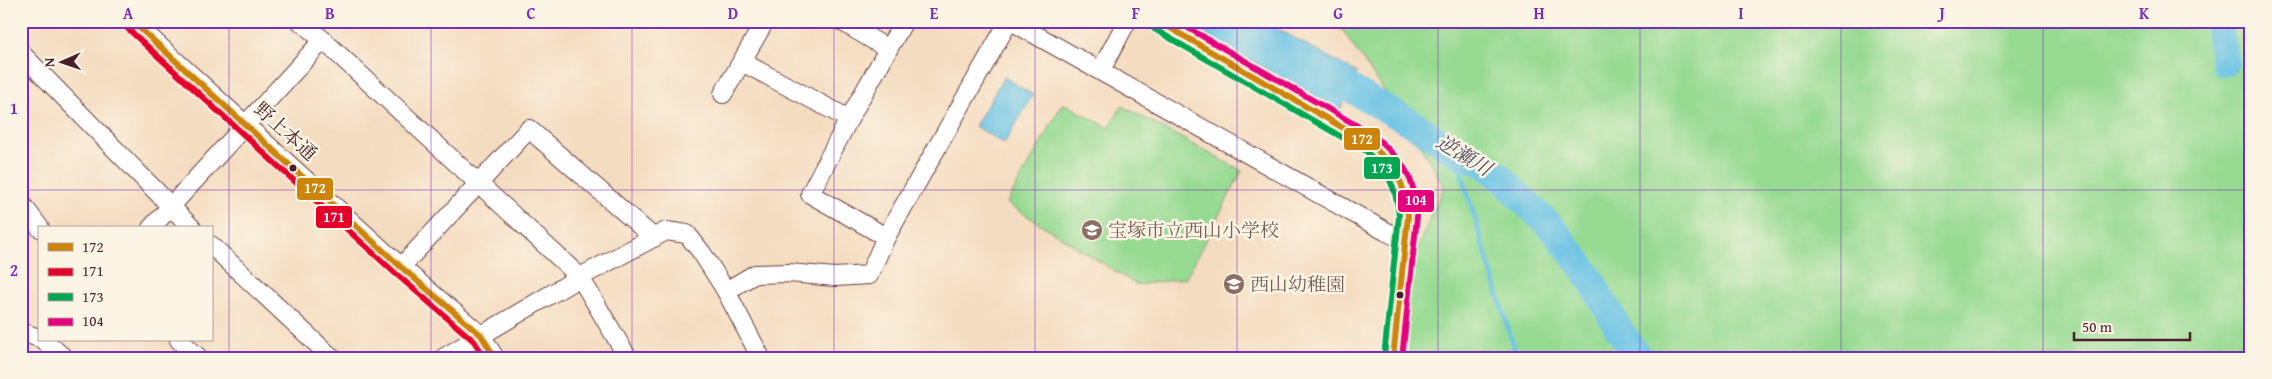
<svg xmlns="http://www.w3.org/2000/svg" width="2272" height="379" viewBox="0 0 2272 379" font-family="'Gentium Book Plus','Noto Serif JP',serif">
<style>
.green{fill:#96da92;stroke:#707c5e}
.water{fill:#67c2e5;stroke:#587088}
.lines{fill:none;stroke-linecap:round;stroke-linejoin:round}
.stream{stroke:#67c2e5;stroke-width:4.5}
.river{stroke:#67c2e5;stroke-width:28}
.minor-casing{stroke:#643b41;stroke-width:20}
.major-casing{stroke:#643b41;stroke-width:25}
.minor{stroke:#fff;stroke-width:18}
.major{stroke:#f8bd89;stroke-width:22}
.bus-1-casing{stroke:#fcf5e5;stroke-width:10}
.bus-2-casing{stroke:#fcf5e5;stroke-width:10}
.bus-3-casing{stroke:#fcf5e5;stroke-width:10}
.bus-4-casing{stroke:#fcf5e5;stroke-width:10}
.bus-1{stroke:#cc840b;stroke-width:6}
.bus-2{stroke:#e4002b;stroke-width:6}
.bus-3{stroke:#00a651;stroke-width:6}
.bus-4{stroke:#e5007d;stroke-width:6}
.grid{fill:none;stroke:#7b2cbf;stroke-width:1;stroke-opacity:0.55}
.bus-dot{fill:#4a1f2b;stroke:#fcf5e5;stroke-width:2}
.labels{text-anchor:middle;stroke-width:5;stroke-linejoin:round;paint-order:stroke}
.street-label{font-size:19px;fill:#4a1f2b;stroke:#fcf5e5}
.education-label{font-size:19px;fill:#785e54;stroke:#fcf5e5;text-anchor:start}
.water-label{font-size:20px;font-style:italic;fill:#535063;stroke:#fcf5e5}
.line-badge{stroke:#fcf5e5;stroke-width:2}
.badge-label{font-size:14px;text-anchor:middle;font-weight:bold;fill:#fff}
.neatline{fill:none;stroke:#7b2cbf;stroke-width:2}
.grid-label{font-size:16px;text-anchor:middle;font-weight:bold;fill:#7b2cbf}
</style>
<rect width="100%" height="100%" fill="#fcf5e5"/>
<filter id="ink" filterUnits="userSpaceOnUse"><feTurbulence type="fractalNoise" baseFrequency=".02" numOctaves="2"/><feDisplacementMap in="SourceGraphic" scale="10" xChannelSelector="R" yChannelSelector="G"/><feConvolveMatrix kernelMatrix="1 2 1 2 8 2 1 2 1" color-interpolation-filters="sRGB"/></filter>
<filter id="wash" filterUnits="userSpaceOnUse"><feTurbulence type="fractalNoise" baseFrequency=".0096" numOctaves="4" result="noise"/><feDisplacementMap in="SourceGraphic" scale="20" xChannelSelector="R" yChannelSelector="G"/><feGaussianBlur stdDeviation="1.12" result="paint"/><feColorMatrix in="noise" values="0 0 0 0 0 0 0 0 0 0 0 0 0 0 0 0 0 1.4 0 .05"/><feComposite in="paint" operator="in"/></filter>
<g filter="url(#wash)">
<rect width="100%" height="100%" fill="#f4dcc0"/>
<g class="green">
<polygon points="1336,21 2251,21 2251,358 1404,358 1409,267 1444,187 1412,131"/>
<polygon points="1063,103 1109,128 1122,106 1242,171 1186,278 1137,285 1007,203"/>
</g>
<g class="water">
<polygon points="1181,21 1264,21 1357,73 1340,110"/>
<polygon points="1004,77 1033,95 1004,144 975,126"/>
</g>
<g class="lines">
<polyline class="stream" points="1455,152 1517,358"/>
<g class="river">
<polyline points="2218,21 2225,63"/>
<polyline points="1318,70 1423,130 1455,152 1480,162 1500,177 1554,230 1586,272 1621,333 1639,358"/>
</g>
</g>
</g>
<g filter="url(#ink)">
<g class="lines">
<g class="minor-casing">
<g id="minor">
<polyline points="132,21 401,267 481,335 495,358"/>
<polyline points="300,21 323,40 580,277 628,358"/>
<polyline points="841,21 888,49"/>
<polyline points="1011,21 1385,231 1404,240"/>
<polyline points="21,53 192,228"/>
<polyline points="742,62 849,119"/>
<polyline points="1101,70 1127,21"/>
<polyline points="723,94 765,21"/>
<polyline points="21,203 40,228"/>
<polyline points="151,228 323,40"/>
<polyline points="886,237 810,194 849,119 904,21"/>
<polyline points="211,245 332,358"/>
<polyline points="401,267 529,129 654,238"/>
<polyline points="726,291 761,358"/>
<polyline points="21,332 39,338"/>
<polyline points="44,340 64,358"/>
<polyline points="179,340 199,358"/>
<polyline points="443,358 580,277 666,231 687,234 702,253 726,291 755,274 789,273 835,277 869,275 886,237 1009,21"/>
</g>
</g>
<g class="major-casing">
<polyline id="major" points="1158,21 1371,144 1393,166 1401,180 1406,195 1408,216 1393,358"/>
</g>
<use href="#minor" class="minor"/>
<use href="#major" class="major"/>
<g class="bus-1-casing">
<g id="bus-1">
<polyline points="132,21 401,267 481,335 495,358"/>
<path d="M1158 21 1371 144C1396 169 1405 181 1408 216L1393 358"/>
</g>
</g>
<g class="bus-2-casing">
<polyline id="bus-2" points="126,27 395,273 474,341 485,358"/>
</g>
<g class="bus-3-casing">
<path id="bus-3" d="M1154 29 1366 151C1388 173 1396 184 1399 216L1384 357"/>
</g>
<g class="bus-4-casing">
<polyline id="bus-4" points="1176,21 1375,136 1400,161 1409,176 1415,194 1417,217 1402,358"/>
</g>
<use href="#bus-1" class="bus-1"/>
<use href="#bus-2" class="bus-2"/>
<use href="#bus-3" class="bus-3"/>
<use href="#bus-4" class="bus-4"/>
</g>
</g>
<path class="grid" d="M229 21V358M431 21V358M632 21V358M834 21V358M1035 21V358M1237 21V358M1438 21V358M1640 21V358M1841 21V358M2043 21V358M21 190H2251"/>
<defs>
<g id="school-disc" transform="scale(1.125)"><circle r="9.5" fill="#8d6e63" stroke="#fcf5e5"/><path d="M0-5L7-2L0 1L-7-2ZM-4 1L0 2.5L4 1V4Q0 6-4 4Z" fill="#fff"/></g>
</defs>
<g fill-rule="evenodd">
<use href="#school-disc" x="1092" y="230"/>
<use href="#school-disc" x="1234" y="284"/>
</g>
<g class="bus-dot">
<circle cx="293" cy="168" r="4.5"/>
<circle cx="1400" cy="295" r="4.5"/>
</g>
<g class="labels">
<g class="street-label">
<text transform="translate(286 131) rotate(42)" y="7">野上本通</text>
</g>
<g class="education-label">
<text x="1108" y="237">宝塚市立西山小学校</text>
<text x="1250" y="291">西山幼稚園</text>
</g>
<g class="water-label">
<text transform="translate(1464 155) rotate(31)" y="7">逆瀬川</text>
</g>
</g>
<g class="line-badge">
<rect x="1343" y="127" width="38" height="24" rx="5" fill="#cc840b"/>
<rect x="1363" y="156" width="38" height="24" rx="5" fill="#00a651"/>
<rect x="296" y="177" width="38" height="24" rx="5" fill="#cc840b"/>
<rect x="1397" y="189" width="38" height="24" rx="5" fill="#e5007d"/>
<rect x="315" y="205" width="38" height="24" rx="5" fill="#e4002b"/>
</g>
<g class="badge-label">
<text x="1362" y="144">172</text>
<text x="1382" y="173">173</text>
<text x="315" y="193">172</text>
<text x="1416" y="205">104</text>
<text x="334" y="222">171</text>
</g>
<rect width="2272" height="379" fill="none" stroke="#fcf5e5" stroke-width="55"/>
<rect x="38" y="226" width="175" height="115" fill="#fcf5e5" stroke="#b59f9b"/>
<rect x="48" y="243" width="25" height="8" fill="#cc840b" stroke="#b59f9b"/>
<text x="82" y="252" font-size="15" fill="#4a1f2b">172</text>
<rect x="48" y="268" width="25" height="8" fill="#e4002b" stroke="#b59f9b"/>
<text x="82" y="276" font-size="15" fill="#4a1f2b">171</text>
<rect x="48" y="293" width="25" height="8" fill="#00a651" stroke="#b59f9b"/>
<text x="82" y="302" font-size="15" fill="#4a1f2b">173</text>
<rect x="48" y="318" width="25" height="8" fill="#e5007d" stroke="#b59f9b"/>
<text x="82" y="326" font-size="15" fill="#4a1f2b">104</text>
<g transform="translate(62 62) rotate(268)" stroke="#fcf5e5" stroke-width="4" paint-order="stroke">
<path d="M0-4L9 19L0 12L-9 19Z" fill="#4a1f2b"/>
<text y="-8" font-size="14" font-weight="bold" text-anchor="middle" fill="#4a1f2b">N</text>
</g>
<path d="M2074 332v8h116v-8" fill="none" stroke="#4a1f2b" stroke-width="2.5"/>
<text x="2082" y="332" font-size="15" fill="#4a1f2b" stroke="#fcf5e5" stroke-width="4" paint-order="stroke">50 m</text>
<rect x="28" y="28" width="2216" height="324" class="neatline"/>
<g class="grid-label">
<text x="128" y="19">A</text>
<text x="330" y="19">B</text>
<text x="531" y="19">C</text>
<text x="733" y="19">D</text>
<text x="934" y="19">E</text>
<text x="1136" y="19">F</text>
<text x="1338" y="19">G</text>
<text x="1539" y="19">H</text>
<text x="1741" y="19">I</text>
<text x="1942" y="19">J</text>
<text x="2144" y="19">K</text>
<text x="14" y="114">1</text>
<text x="14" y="276">2</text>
</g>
</svg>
